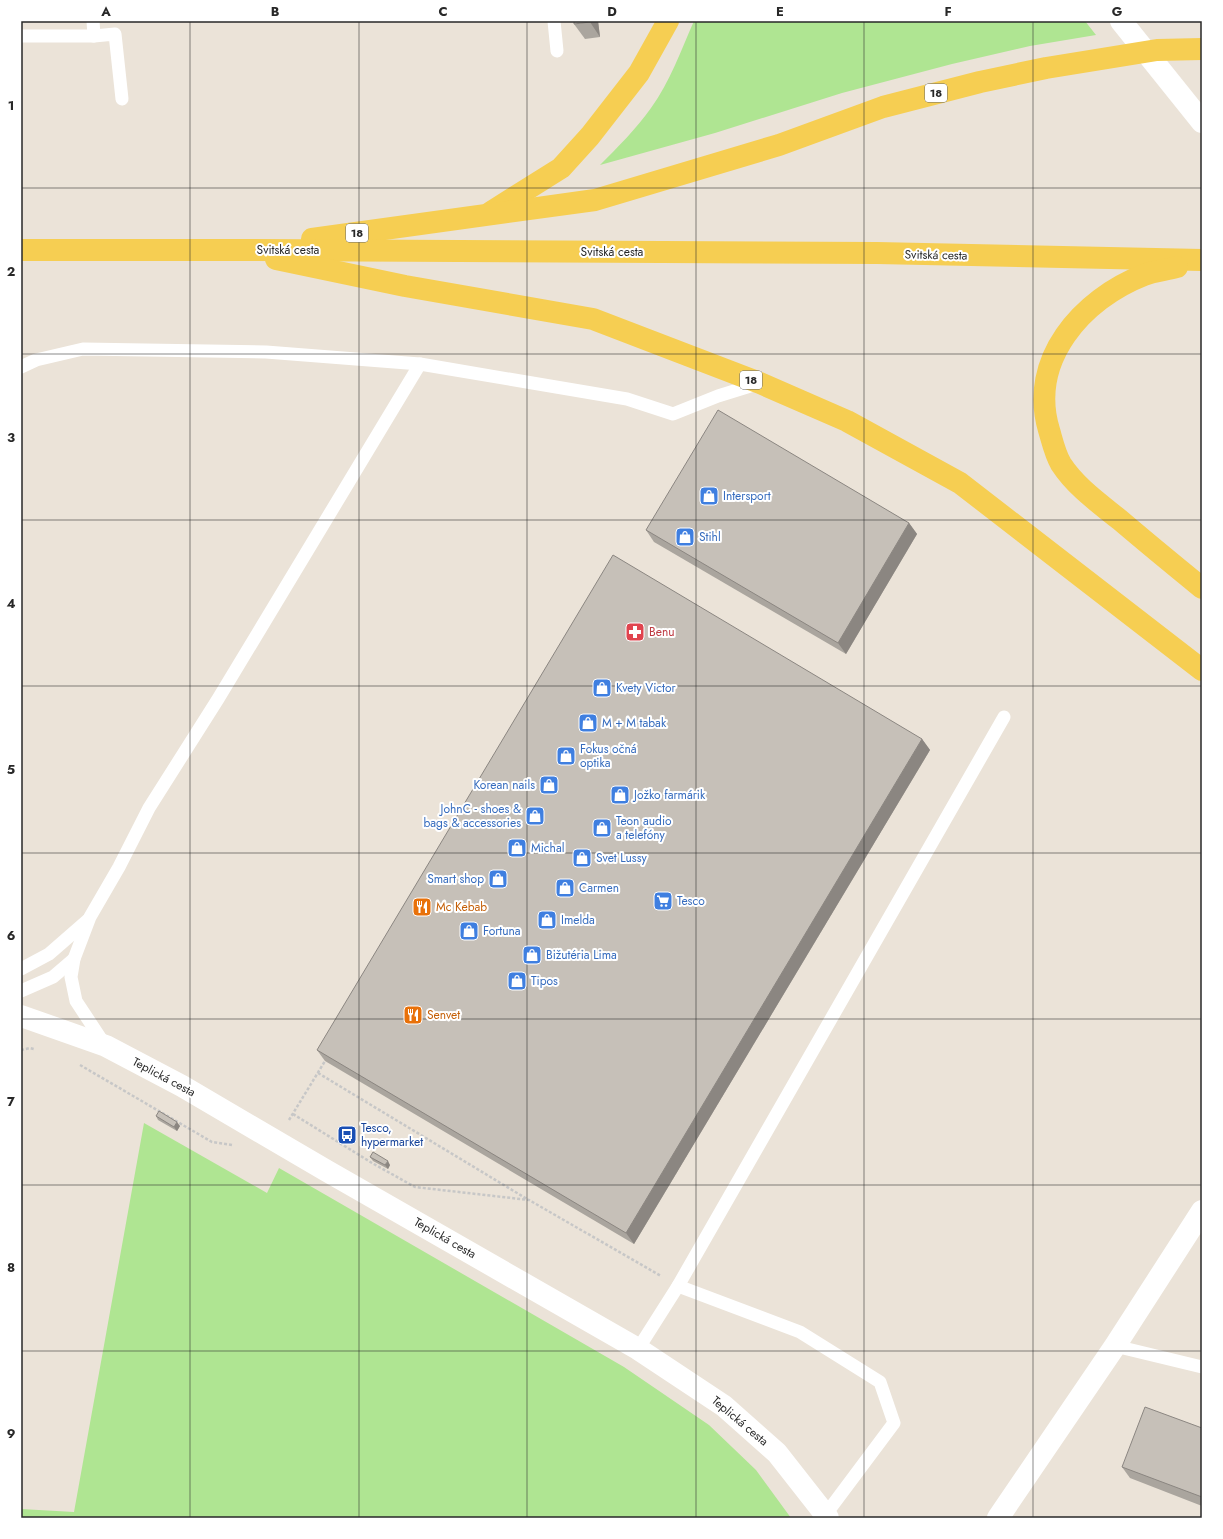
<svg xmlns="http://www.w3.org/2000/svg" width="1223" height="1539" viewBox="0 0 1223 1539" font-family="Jost,sans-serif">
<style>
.green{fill:#afe592}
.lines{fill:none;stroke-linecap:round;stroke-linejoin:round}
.path{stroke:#c7c7c7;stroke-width:2.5;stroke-dasharray:3 2;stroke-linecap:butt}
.service{stroke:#fff;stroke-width:13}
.minor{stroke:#fff;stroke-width:22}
.tertiary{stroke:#fff;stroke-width:22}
.secondary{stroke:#fff;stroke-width:22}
.primary{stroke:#f6ce52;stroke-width:22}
.wall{fill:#aaa59e}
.shaded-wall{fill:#8b8681}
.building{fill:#c6c0b8;stroke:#8b8681}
.grid{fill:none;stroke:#282828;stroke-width:1;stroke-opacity:0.55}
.labels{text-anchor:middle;stroke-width:4;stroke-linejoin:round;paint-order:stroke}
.shield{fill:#fff;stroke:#686868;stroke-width:1}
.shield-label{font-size:11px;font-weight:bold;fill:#282828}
.street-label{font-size:12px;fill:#282828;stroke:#fff}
.shop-label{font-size:12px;fill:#366cbe;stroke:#fff;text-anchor:start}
.health-label{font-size:12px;fill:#be3a42;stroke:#fff;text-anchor:start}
.food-label{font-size:12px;fill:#c56008;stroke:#fff;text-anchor:start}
.transit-label{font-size:12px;fill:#164399;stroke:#fff;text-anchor:start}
.neatline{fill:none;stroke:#282828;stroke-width:1.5}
.grid-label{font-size:13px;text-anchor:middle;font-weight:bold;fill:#282828}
</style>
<rect width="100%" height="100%" fill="#ebe3d8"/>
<g class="green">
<path d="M694 21H1085L1096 35 1030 46 952 64 842 93 715 133 600 165C618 147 636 129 651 108 670 82 681 50 694 21Z"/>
<polygon points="144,1123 267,1193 279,1168 624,1367 709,1425 756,1470 791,1518 21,1518 21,1509 74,1512"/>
</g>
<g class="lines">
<g class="path">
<polyline points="21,1050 30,1048 34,1049"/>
<polyline points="80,1065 212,1142 232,1145"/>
<polyline points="318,1073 527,1199"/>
<polyline points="293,1114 372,1163 415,1187 529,1200 661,1276"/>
<polyline points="289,1120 325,1061"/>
</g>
<g class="service">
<polyline points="93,21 94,36"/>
<polyline points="554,21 557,51"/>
<polyline points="21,36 94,36 115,34 122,99"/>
<polyline points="21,367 36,360 83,349 266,352 420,364 627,399 673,414 718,396 760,383"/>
<polyline points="21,969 49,954 88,920"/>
<polyline points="21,991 53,977 74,959"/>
<polyline points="105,1045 76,1001 71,977 74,959 90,917 119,867 149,808 218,699 420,364"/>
<polyline points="678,1286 800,1332 880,1382 894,1423 826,1514"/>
<polyline points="1115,1346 1202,1367"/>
<polyline points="638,1349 678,1286 1004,717"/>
</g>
<polyline class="minor" points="998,1518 1115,1346 1202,1211"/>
<polyline class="tertiary" points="21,1016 106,1046 182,1086 327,1171 638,1349 724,1406 777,1453 828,1518"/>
<polyline class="secondary" points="1121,21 1202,122"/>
<g class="primary">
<polyline points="491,212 561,168 590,136 639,73 668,21"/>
<polyline points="312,239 595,200 779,145 883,107 980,82 1046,68 1157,50 1202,49"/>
<polyline points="21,250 230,250 877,253 1202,260"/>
<polyline points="276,259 405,286 593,319 760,383 847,421 960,483 1202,670"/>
<path d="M1177 267C1166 270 1154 271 1144 275 1082 299 1028 360 1049 430 1052 440 1055 454 1061 464 1076 487 1099 503 1120 520 1147 543 1175 566 1202 588"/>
</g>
</g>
<g class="wall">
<polygon points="598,21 600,37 585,39 574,24"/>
<polygon points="909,523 917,534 846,654 654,542 646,530"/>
<polygon points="922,739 930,750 634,1244 325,1061 317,1050"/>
<polygon points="156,1116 180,1126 177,1131 158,1120"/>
<polygon points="370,1157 390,1165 388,1169 373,1161"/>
<polygon points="1202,1428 1202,1506 1130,1478 1122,1467"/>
</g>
<g class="shaded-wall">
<polygon points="589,21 598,21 600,37 590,22"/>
<polygon points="909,523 917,534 846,654 838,643"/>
<polygon points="922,739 930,750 634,1244 626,1233"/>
<polygon points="177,1122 180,1126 177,1131 174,1127"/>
<polygon points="388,1161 390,1165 388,1169 385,1165"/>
</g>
<g class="building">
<polygon points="574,21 589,21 590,22 574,24"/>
<polygon points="718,410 909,523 838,643 646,530"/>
<polygon points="613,555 922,739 626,1233 317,1050"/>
<polygon points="159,1111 177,1122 174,1127 156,1116"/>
<polygon points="373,1152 388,1161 385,1165 370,1157"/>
<polygon points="1145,1407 1202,1428 1202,1497 1122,1467"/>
</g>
<path class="grid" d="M190 21V1518M359 21V1518M527 21V1518M696 21V1518M864 21V1518M1033 21V1518M21 188H1202M21 354H1202M21 520H1202M21 686H1202M21 853H1202M21 1019H1202M21 1185H1202M21 1351H1202"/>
<defs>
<g id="shop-square" transform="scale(1)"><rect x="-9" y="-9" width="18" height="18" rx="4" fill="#3f7fe0" stroke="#fff"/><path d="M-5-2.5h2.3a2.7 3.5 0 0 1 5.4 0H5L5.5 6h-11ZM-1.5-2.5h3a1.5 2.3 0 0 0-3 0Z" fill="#fff"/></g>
<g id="pharmacy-square" transform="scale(1)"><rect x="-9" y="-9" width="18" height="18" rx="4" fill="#e0444e" stroke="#fff"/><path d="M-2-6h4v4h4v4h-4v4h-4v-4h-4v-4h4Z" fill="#fff"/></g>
<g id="supermarket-square" transform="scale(1)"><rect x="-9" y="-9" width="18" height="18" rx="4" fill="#3f7fe0" stroke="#fff"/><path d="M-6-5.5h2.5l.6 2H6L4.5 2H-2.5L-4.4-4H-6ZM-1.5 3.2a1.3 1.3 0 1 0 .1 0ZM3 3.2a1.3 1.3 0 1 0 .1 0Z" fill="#fff"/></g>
<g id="restaurant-square" transform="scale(1)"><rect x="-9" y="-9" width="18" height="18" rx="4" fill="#e8710a" stroke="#fff"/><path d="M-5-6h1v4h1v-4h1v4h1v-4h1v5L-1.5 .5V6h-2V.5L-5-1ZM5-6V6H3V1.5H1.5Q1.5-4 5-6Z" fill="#fff"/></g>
<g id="bus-square" transform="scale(1)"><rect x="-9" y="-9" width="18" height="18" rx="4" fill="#1a4fb4" stroke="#fff"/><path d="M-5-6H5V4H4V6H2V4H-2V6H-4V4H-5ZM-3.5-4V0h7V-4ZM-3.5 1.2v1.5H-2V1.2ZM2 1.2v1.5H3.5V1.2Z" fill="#fff"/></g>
</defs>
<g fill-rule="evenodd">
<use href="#shop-square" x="709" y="496"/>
<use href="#shop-square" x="685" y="537"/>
<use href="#pharmacy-square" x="635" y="632"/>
<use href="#shop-square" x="602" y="688"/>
<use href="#shop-square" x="588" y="723"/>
<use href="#shop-square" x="566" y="756"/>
<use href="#shop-square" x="549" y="785"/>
<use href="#shop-square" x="620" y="795"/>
<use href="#shop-square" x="535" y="816"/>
<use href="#shop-square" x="602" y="828"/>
<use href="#shop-square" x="517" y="848"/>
<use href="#shop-square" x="582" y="858"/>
<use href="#shop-square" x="498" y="879"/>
<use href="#shop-square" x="565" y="888"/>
<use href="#supermarket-square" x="663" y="901"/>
<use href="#restaurant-square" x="422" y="907"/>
<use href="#shop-square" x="547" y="920"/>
<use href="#shop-square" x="469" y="931"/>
<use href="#shop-square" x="532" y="955"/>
<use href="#shop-square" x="517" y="981"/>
<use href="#restaurant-square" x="413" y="1015"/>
<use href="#bus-square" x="347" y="1135"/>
</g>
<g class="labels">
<g class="shield">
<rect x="925" y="84" width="22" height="18" rx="3"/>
<rect x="346" y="224" width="22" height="18" rx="3"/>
<rect x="740" y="371" width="22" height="18" rx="3"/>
</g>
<g class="shield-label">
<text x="936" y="97">18</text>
<text x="357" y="237">18</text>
<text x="751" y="384">18</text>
</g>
<g class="street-label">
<text x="288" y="254">Svitská cesta</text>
<text x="612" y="256">Svitská cesta</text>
<text transform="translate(936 255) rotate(1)" y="4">Svitská cesta</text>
<text transform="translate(164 1077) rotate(28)" y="4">Teplická cesta</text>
<text transform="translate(445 1238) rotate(30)" y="4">Teplická cesta</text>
<text transform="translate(740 1421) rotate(40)" y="4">Teplická cesta</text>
</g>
<g class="shop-label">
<text x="723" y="500">Intersport</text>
<text x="699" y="541">Stihl</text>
<text x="616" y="692">Kvety Victor</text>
<text x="602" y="727">M + M tabak</text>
<text x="580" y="753">Fokus očná<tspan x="580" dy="14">optika</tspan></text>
<text x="535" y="789" text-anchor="end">Korean nails</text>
<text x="634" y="799">Jožko farmárik</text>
<text x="521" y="813" text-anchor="end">JohnC - shoes &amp;<tspan x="521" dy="14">bags &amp; accessories</tspan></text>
<text x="616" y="825">Teon audio<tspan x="616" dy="14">a telefóny</tspan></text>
<text x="531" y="852">Michal</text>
<text x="596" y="862">Svet Lussy</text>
<text x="484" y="883" text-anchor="end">Smart shop</text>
<text x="579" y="892">Carmen</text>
<text x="677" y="905">Tesco</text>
<text x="561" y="924">Imelda</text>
<text x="483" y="935">Fortuna</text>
<text x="546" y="959">Bižutéria Lima</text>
<text x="531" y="985">Tipos</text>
</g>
<g class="health-label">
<text x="649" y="636">Benu</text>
</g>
<g class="food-label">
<text x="436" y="911">Mc Kebab</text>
<text x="427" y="1019">Senvet</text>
</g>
<g class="transit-label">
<text x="361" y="1132">Tesco,<tspan x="361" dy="14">hypermarket</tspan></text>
</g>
</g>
<rect width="1223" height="1539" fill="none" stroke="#ffffff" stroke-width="44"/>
<rect x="22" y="22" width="1179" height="1495" class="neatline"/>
<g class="grid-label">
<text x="106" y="16">A</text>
<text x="275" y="16">B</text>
<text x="443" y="16">C</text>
<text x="612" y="16">D</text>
<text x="780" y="16">E</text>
<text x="948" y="16">F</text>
<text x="1117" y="16">G</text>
<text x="11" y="110">1</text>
<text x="11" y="276">2</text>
<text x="11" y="442">3</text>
<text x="11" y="608">4</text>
<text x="11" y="774">5</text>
<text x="11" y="940">6</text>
<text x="11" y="1106">7</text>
<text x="11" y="1272">8</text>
<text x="11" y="1438">9</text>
</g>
</svg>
